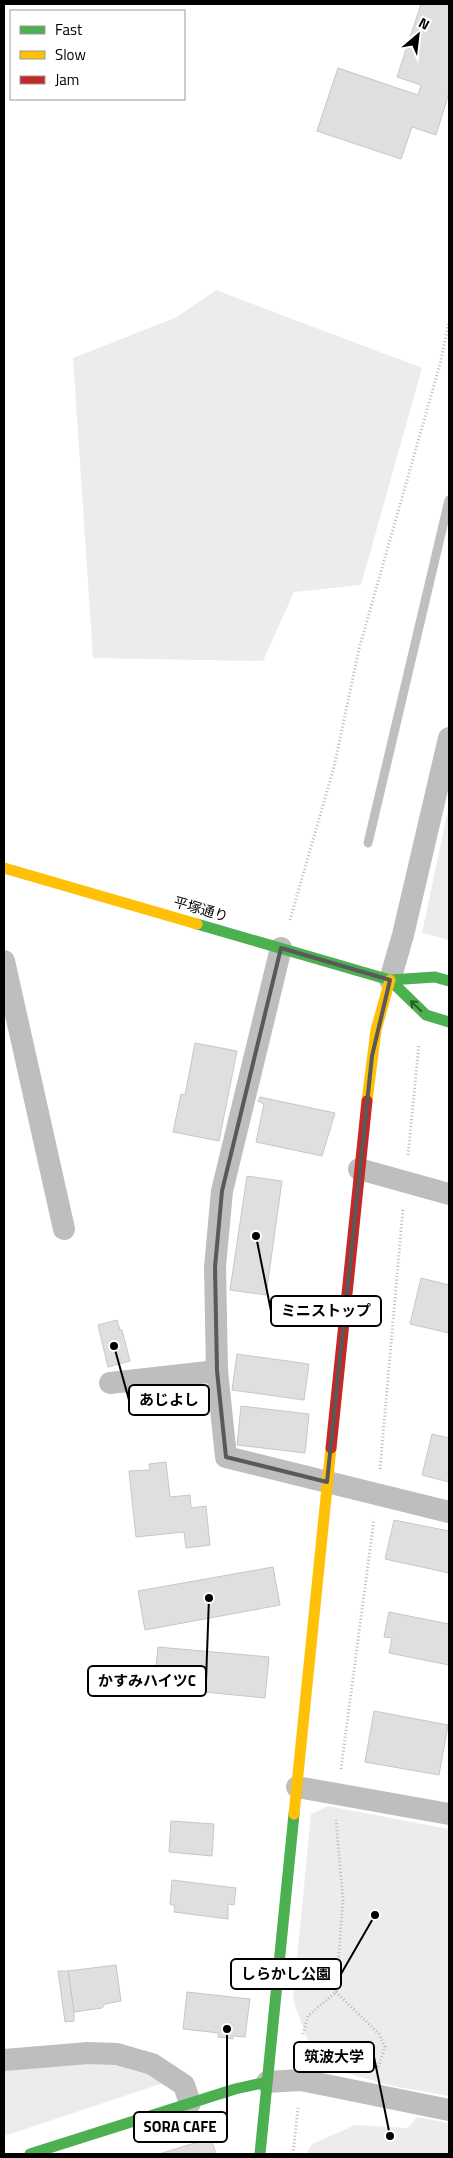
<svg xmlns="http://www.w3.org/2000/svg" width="453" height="2158" viewBox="0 0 453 2158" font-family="'Titillium Web','Noto Sans JP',sans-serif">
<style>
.green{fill:#ececec}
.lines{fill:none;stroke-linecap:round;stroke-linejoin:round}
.stream{stroke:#bfbfbf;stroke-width:9}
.building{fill:#dfdfdf;stroke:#c7c7c7}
.path{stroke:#b9b9b9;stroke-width:3;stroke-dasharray:1 2.5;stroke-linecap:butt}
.street{stroke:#bebebe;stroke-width:22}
.fast{stroke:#4caf50;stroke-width:11}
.slow{stroke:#ffc107;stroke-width:11}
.jam{stroke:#c62828;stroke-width:11}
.oneway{stroke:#2a602c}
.marked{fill:none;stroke:#595959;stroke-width:4;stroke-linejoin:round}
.labels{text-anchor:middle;stroke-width:5;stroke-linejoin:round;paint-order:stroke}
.street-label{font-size:14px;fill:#000;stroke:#fff}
.leader{fill:none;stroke:#000;stroke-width:2}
.callout-dot{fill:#000;stroke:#fff;stroke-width:2}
.callout{fill:#fff;stroke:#000;stroke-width:2}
.callout-label{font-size:15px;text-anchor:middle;font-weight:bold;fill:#000}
</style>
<rect width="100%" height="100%" fill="#fff"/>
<g class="green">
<polygon points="216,290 422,368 361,585 294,592 263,661 93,658 73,358 177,317"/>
<polygon points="449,805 449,940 422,933"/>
<polygon points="328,1806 449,1829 449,2096 393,2086 317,2065 293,2000 311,1814"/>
<polygon points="115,2062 139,2067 166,2082 4,2136 4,2067"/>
<polygon points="417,2117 449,2123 449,2154 306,2154 312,2144 355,2125 408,2128"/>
</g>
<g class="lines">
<polyline class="stream" points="368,843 449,500"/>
</g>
<g class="building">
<polygon points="421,4 449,4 449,93 436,135 412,127 401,159 317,131 338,68 418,95 421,85 397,77"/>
<polygon points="195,1043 237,1051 219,1141 173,1132 181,1094 185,1095"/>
<polygon points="260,1097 335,1113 322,1156 256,1142 264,1104 258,1101"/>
<polygon points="247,1176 282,1181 266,1295 230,1290"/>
<polygon points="421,1278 449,1285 449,1333 410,1324"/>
<polygon points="117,1320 120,1330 122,1330 130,1361 108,1367 98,1325"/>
<polygon points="237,1354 309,1364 304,1400 232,1390"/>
<polygon points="241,1406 309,1414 305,1453 237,1445"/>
<polygon points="432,1434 449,1438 449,1482 422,1475"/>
<polygon points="166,1462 170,1497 190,1495 191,1508 206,1506 210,1545 186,1548 184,1532 136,1537 129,1471 150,1470 149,1464"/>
<polygon points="394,1520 449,1531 449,1573 385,1559"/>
<polygon points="273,1567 280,1605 145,1630 138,1591"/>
<polygon points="389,1612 449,1624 449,1665 389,1653 392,1638 384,1637"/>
<polygon points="158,1647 269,1657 265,1698 154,1687"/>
<polygon points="374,1711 448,1725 439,1775 365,1762"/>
<polygon points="171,1821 214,1824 212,1856 169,1852"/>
<polygon points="172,1880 236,1888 234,1905 228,1904 228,1919 174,1912 175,1906 170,1904"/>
<polygon points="116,1965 121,2001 105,2004 102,2008 74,2012 68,1971"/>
<polygon points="58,1971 68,1971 74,2012 74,2021 65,2022"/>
<polygon points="187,1992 250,1999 245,2037 233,2036 233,2039 218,2037 219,2033 183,2029"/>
<polygon points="211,2138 216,2154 159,2154"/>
</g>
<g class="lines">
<g class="path">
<polyline points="290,920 334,767 359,649 440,364 449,322"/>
<polyline points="408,1155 419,1044"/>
<polyline points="380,1469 403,1208"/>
<polyline points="341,1769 374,1519"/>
<polyline points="336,1992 379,2034 385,2047 378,2068"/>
<polyline points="303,2034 308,2016 336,1992 343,1900 336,1820"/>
<polyline points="293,2154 298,2108"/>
</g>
<g class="street">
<polyline points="281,948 222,1191 215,1267 217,1371 226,1457 449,1512"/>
<polyline points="4,961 64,1229"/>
<polyline points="390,980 403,935 449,738"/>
<polyline points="359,1169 449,1194"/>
<polyline points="110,1383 217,1371"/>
<polyline points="297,1787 449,1814"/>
<polyline points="4,2060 88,2053 117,2054 152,2064 184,2085 190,2103"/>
<polyline points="267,2082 301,2080 449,2110"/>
</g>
<g class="fast">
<polyline points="197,924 390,980 435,977 449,981"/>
<polyline points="390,980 426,1015 449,1022"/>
<polyline points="30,2154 235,2089 267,2082"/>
<polyline points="260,2154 294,1814"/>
</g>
<g class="slow">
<polyline points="4,868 197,924"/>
<polyline points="367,1101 376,1030 390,980"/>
<polyline points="294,1814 331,1448"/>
</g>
<polyline class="jam" points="331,1448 367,1101"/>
</g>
<defs><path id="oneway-shaft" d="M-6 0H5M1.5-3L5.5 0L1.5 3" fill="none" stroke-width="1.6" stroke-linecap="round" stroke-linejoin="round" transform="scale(1.25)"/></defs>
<use class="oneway" href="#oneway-shaft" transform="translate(416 1006) rotate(-136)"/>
<path class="marked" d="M281 948 390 980 372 1056 327 1482 226 1457 217 1371 215 1267 222 1191Z"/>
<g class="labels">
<g class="street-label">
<text transform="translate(201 909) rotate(16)" y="5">平塚通り</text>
</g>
</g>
<path class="leader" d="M256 1236L271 1311M114 1346L129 1400M209 1598L206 1681M375 1915L341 1974M390 2136L374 2057M227 2029L227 2127"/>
<g class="callout-dot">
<circle cx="256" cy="1236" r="5"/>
<circle cx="114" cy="1346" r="5"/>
<circle cx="209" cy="1598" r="5"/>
<circle cx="375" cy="1915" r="5"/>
<circle cx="390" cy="2136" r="5"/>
<circle cx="227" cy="2029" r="5"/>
</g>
<g class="callout">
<rect x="271" y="1296" width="110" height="30" rx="5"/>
<rect x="129" y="1385" width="80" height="30" rx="5"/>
<rect x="88" y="1666" width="118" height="30" rx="5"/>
<rect x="231" y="1959" width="110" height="30" rx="5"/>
<rect x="294" y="2042" width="80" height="30" rx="5"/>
<rect x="134" y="2112" width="93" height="30" rx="5"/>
</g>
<g class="callout-label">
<text x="326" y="1316">ミニストップ</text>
<text x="169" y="1405">あじよし</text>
<text x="147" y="1686">かすみハイツC</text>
<text x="286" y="1979">しらかし公園</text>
<text x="334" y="2062">筑波大学</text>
<text x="180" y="2132">SORA CAFE</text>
</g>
<rect width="453" height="2158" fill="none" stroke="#000000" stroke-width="10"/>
<rect x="10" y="10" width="175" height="90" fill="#ffffff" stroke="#999999"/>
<rect x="20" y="26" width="25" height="8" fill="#4caf50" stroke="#999999"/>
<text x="55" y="35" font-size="15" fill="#000000">Fast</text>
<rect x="20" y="51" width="25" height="8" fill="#ffc107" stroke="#999999"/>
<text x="55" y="60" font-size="15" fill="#000000">Slow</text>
<rect x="20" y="76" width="25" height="8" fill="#c62828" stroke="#999999"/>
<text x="55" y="85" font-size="15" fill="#000000">Jam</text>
<g transform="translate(418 35) rotate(28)" stroke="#ffffff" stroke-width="4" paint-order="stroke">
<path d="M0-4L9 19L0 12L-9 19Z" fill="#000000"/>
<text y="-8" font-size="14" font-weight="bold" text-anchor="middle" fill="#000000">N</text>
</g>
</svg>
